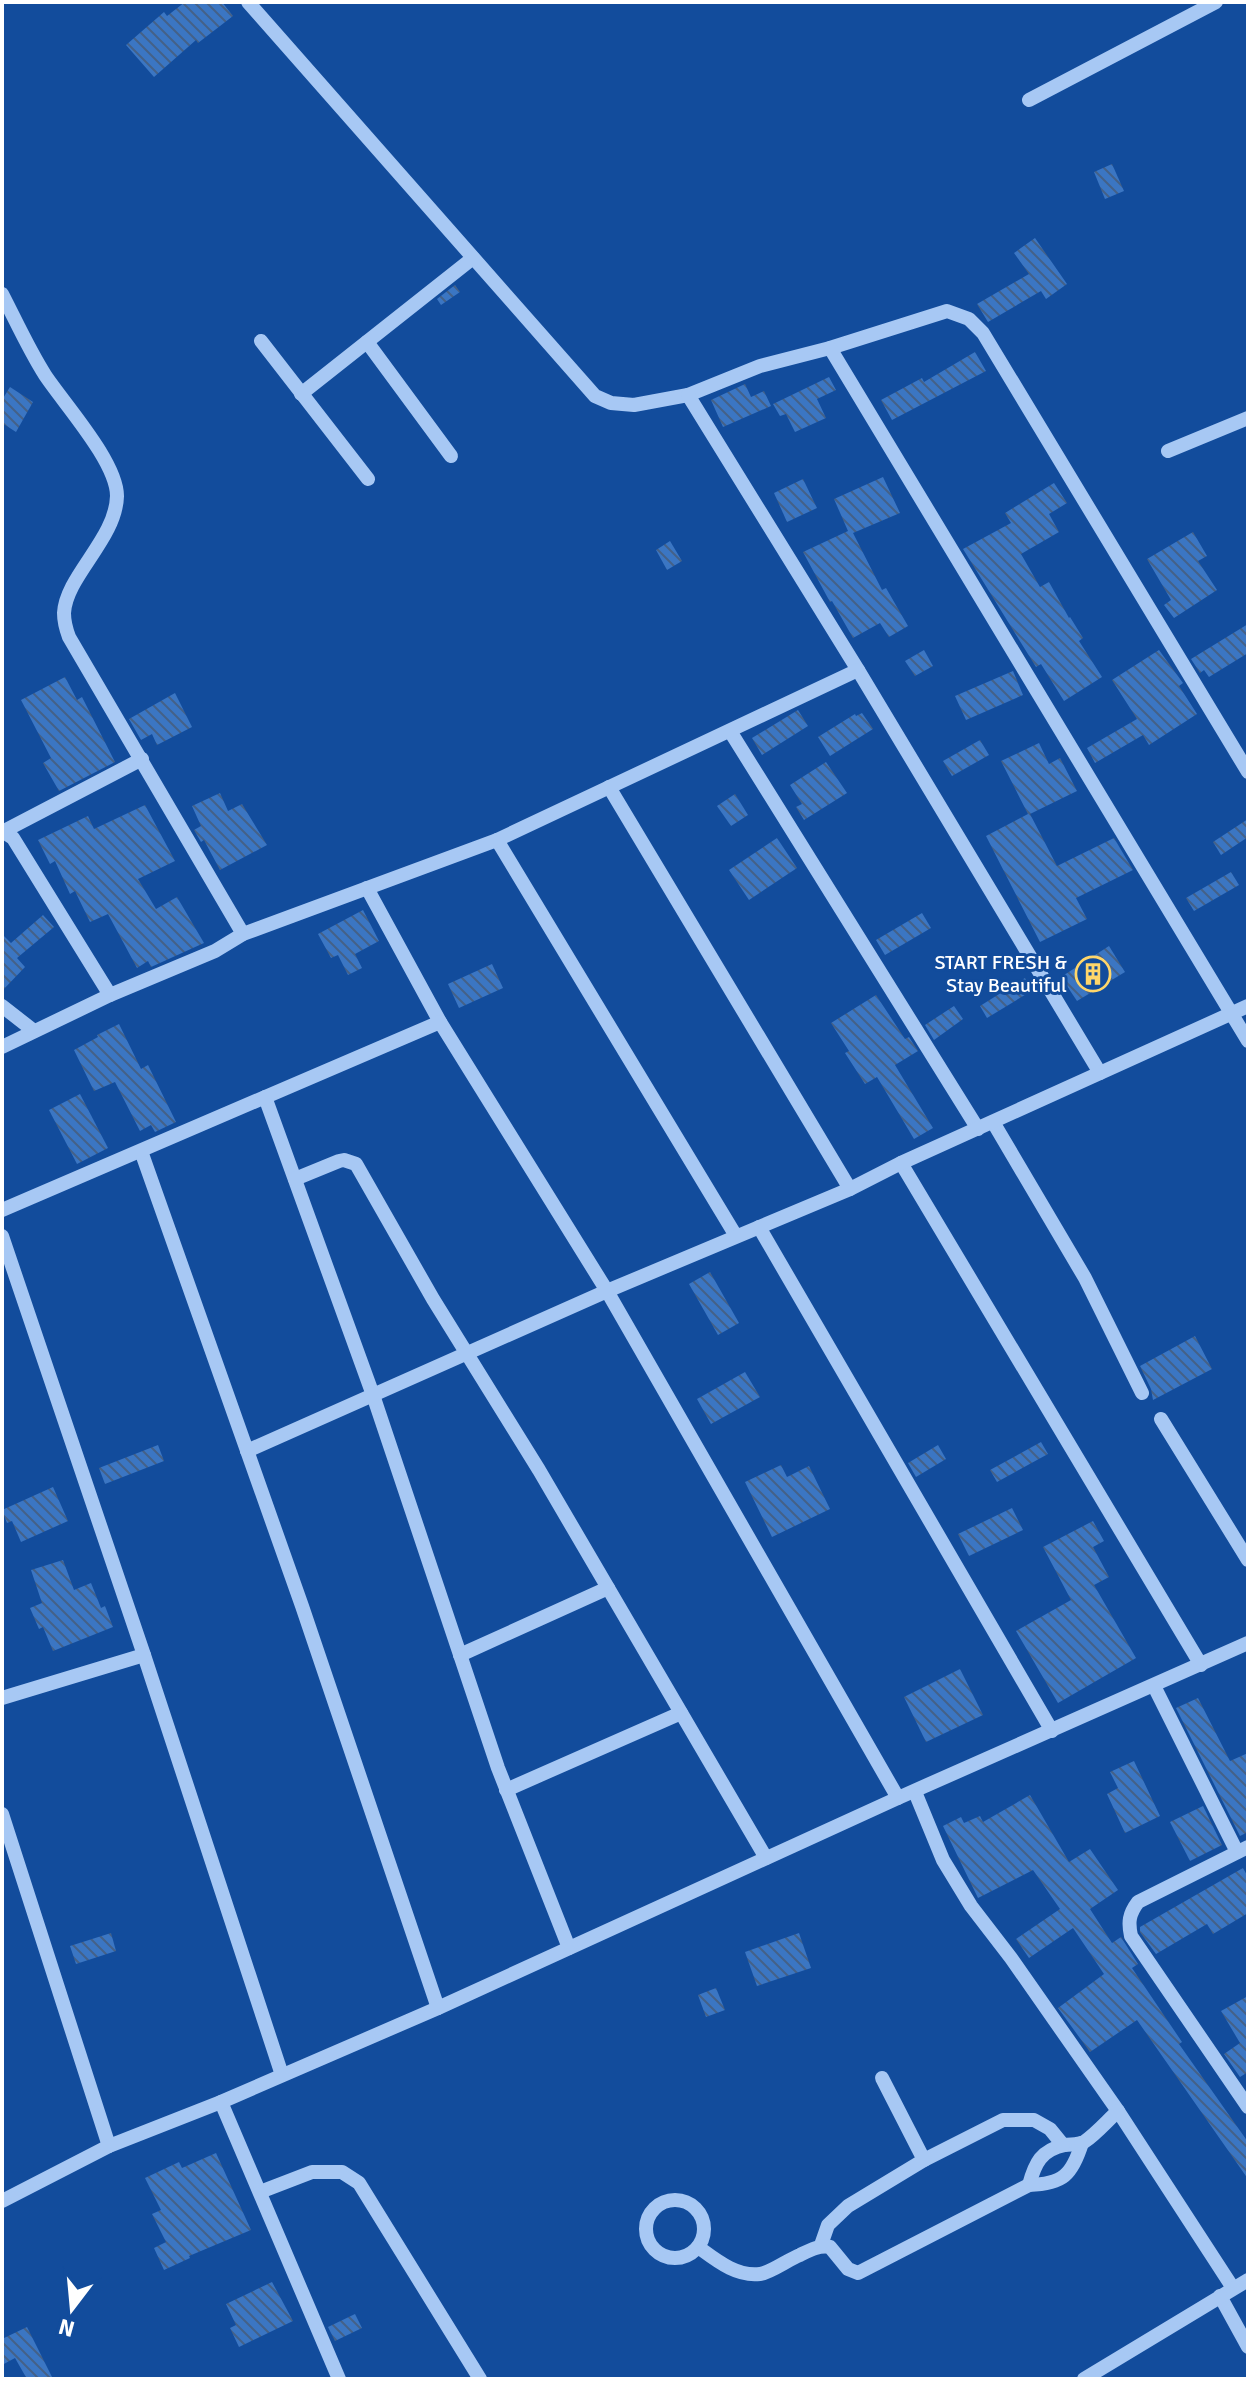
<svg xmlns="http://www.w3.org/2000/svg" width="1250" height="2381" viewBox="0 0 1250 2381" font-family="Signika,sans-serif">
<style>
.building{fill:url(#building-back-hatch)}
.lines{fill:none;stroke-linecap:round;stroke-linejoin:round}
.minor{stroke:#a7c8f4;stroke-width:14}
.labels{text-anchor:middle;stroke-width:6;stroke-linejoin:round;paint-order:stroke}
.poi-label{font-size:20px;fill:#fff;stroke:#124c9c;text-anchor:end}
</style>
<defs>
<pattern id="building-back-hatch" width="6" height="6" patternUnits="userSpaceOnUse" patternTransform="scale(2)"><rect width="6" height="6" fill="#3b76c3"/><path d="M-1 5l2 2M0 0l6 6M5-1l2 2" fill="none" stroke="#446188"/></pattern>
</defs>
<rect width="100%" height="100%" fill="#124c9c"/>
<g class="building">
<polygon points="185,2 222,2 233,16 198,43 196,40 154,77 126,45 164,12 167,16"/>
<polygon points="1112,164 1124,191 1105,199 1094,172"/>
<polygon points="1035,238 1067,284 1046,299 1041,291 988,322 977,304 1029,274 1014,253"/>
<polygon points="455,285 460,292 441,305 437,299"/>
<polygon points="975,352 986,371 892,420 881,400 922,378 924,382"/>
<polygon points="829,377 836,390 817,399 826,418 795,432 786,414 780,416 773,404"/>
<polygon points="745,384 751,397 764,391 771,406 723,427 711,400"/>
<polygon points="10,387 33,402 16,432 2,423 2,400"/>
<polygon points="883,477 900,513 853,533 882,590 886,588 908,626 889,637 880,623 853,638 832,601 830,602 803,552 848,531 834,499"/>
<polygon points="803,479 817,508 787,522 774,493"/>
<polygon points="1054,483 1067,503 1049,514 1059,532 1021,554 1040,587 1049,582 1069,618 1070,617 1083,638 1079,641 1102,677 1064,701 1041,664 1036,667 963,549 1011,523 1005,513"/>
<polygon points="1193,532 1207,556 1198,561 1217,590 1174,618 1164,605 1171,600 1147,559"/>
<polygon points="670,541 682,561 667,570 656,550"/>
<polygon points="1248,624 1248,653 1209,677 1204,670 1200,673 1191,659"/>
<polygon points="924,650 933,666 915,676 905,661"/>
<polygon points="1159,650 1183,683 1179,686 1197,714 1149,745 1143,735 1095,763 1087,748 1137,719 1112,680"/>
<polygon points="1013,671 1023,695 966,720 955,696"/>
<polygon points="65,677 77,700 82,697 115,762 59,791 43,763 51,758 21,700"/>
<polygon points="175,693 192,727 157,745 152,734 141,740 129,719"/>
<polygon points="798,710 808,726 762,755 752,738"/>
<polygon points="862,713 873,729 830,756 818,737 855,714 856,716"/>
<polygon points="980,740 989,755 952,776 943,761"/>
<polygon points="1039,743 1049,764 1060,758 1077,791 1030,814 1057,866 1114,838 1133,870 1076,898 1087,919 1040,942 986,836 1028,814 1001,761"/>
<polygon points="826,762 847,793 804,820 796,807 802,804 790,785"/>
<polygon points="220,793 228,811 242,804 267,845 220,870 204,840 201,842 194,830 201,826 192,806"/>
<polygon points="735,794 748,815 731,826 717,806"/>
<polygon points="145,805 175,861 138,879 156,909 177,897 204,943 151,967 148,961 137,968 108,914 90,922 75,891 70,894 55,861 50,864 38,840 88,816 94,829"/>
<polygon points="1248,819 1248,837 1221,855 1213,842"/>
<polygon points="777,838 797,868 749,900 729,870"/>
<polygon points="1231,872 1239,885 1194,911 1186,898"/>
<polygon points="363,910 379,941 355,954 362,968 348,975 338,955 331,958 318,934"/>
<polygon points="922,913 931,928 885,955 876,940"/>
<polygon points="43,915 54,927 17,958 25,967 2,991 2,934 11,943"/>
<polygon points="1109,946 1125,972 1077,1001 1061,977"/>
<polygon points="492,964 503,988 459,1008 448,984"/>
<polygon points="1025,978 1033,990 987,1018 980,1006"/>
<polygon points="876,995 905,1039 909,1037 918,1051 895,1065 933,1128 914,1139 877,1077 865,1084 845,1053 849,1051 831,1023"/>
<polygon points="954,1006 963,1019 934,1040 925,1025"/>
<polygon points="119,1024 141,1069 148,1065 176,1122 155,1132 151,1125 140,1131 115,1082 94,1091 74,1050 98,1037 97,1035"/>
<polygon points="80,1094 108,1148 77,1164 49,1110"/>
<polygon points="710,1272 739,1323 718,1335 689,1284"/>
<polygon points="1195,1336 1212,1369 1153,1400 1151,1389 1140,1366"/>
<polygon points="745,1372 760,1397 711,1424 697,1399"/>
<polygon points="1041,1442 1048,1454 997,1482 990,1470"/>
<polygon points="158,1445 164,1461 105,1484 99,1468"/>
<polygon points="938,1445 946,1459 916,1477 908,1463"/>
<polygon points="781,1465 787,1477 809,1466 830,1509 772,1537 745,1482"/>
<polygon points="53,1487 68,1521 21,1542 12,1521 7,1523 2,1510"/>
<polygon points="1012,1508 1023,1530 969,1556 958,1534"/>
<polygon points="1093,1521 1104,1541 1093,1547 1109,1577 1094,1585 1136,1658 1058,1703 1016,1631 1071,1600 1043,1547"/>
<polygon points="63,1560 74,1590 91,1583 101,1608 105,1606 113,1627 53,1651 43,1627 39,1629 30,1608 42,1603 31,1570"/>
<polygon points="960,1669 983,1715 926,1742 904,1697"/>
<polygon points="1198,1698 1230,1761 1248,1753 1248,1832 1240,1836 1176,1708"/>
<polygon points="1134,1761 1160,1816 1125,1833 1107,1794 1118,1788 1110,1772"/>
<polygon points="1030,1795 1069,1862 1090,1849 1118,1890 1090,1909 1112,1943 1121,1937 1138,1964 1132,1968 1182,2042 1179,2044 1248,2142 1248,2179 1137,2020 1090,2052 1058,2008 1104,1974 1073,1928 1029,1958 1016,1939 1060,1909 1033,1870 978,1898 943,1826 961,1817 964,1823 980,1816 983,1822"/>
<polygon points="1203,1806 1222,1845 1190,1861 1170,1822"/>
<polygon points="1243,1868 1248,1877 1248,1913 1213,1934 1207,1924 1156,1954 1140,1932 1140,1927"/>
<polygon points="111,1933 116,1951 76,1964 70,1946"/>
<polygon points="799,1933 811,1968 757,1986 745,1952"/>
<polygon points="716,1988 725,2010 706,2017 698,1995"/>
<polygon points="1248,1996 1248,2072 1240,2077 1224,2054 1240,2043 1221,2011"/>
<polygon points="216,2153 251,2230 189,2256 190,2258 164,2270 154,2248 166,2242 152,2214 161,2210 145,2178 179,2162 182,2168"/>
<polygon points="272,2282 293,2321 239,2347 230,2328 236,2325 226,2304"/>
<polygon points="355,2314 362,2328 335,2341 328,2327"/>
<polygon points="27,2327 53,2379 27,2379 15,2358 2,2365 2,2339"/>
</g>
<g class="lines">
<g class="minor">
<polyline points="248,2 595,396 611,403 634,405 688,395 760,366 830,348 947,311 969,319 983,333 1248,772"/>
<polyline points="1029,100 1216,2"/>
<path d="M2 294C16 321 29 350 45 375 65 405 117 462 117 496 116 539 66 576 64 613 64 622 66 629 69 637L243 934"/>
<polyline points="261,341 368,479"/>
<polyline points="367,342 451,456"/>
<polyline points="830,348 1248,1041"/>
<polyline points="301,394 473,258"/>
<polyline points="688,395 858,670 1100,1073"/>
<polyline points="1168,451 1248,418"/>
<polyline points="730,731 978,1129"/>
<polyline points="609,787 850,1189"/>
<polyline points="2,831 13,838 110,995"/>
<polyline points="2,832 142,759"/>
<polyline points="497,840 736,1236"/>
<polyline points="367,888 440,1022"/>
<polyline points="2,1006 34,1031"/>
<polyline points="2,1047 110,995 215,951 243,934 497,840 858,670"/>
<polyline points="265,1097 373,1395 498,1768 569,1948"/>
<polyline points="993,1122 1085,1278 1142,1393"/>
<polyline points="141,1151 302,1606 438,2008"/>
<polyline points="901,1163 1201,1665"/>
<polyline points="295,1179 339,1161 344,1160 356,1164 433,1299 539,1470 766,1858"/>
<polyline points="2,1210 440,1022 607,1291 898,1798"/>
<polyline points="759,1227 1052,1731"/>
<polyline points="2,1236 144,1655 282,2075"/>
<polyline points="1161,1419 1248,1560"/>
<polyline points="247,1451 607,1291 850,1189 901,1163 1248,1006"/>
<polyline points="460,1655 608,1588"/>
<polyline points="1154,1686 1237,1852"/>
<polyline points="2,1698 144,1655"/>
<polyline points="506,1790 681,1713"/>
<polyline points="915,1792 943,1860 971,1906 1011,1958 1118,2111 1233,2288"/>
<polyline points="2,1814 109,2146"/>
<path d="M1248 1847 1138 1902C1129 1914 1128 1922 1131 1936L1248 2107"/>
<polyline points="882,2078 924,2160"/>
<polyline points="221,2102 339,2379"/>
<path d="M1029 2185C1035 2163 1041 2150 1065 2145 1071 2144 1078 2145 1084 2142 1096 2134 1107 2121 1118 2111"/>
<polyline points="260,2192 312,2172 342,2172 359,2183 480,2379"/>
<circle cx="675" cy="2229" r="29"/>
<polyline points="2,2201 109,2146 221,2102 438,2008 898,1798 1248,1643"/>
<polyline points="821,2245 828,2225 848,2206 924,2160 1003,2120 1034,2120 1050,2129 1063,2145"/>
<path d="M698 2247C716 2260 736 2277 760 2274 770 2273 789 2259 800 2255 810 2250 819 2245 830 2247L848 2269 858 2273 1029 2185C1063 2184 1072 2175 1082 2143"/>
<polyline points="1220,2296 1248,2347"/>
<polyline points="1084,2379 1248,2280"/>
</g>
</g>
<defs>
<g id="building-ring" transform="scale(1.8)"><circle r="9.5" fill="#124c9c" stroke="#ffd66a" stroke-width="1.5"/><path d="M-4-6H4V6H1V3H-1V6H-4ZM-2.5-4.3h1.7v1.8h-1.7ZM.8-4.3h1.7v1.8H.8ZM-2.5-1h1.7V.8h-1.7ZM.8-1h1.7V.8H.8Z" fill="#ffd66a"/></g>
</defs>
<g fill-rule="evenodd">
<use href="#building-ring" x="1093" y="974"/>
</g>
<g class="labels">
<g class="poi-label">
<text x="1067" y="969">START FRESH &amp;<tspan x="1067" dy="23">Stay Beautiful</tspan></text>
</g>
</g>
<rect width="1250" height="2381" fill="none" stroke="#ffffff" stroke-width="8"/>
<g transform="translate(72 2309) rotate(196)" stroke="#124c9c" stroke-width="6" paint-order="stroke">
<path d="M0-6L14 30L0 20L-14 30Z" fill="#ffffff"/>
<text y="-12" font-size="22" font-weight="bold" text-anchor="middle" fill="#ffffff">N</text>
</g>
</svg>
